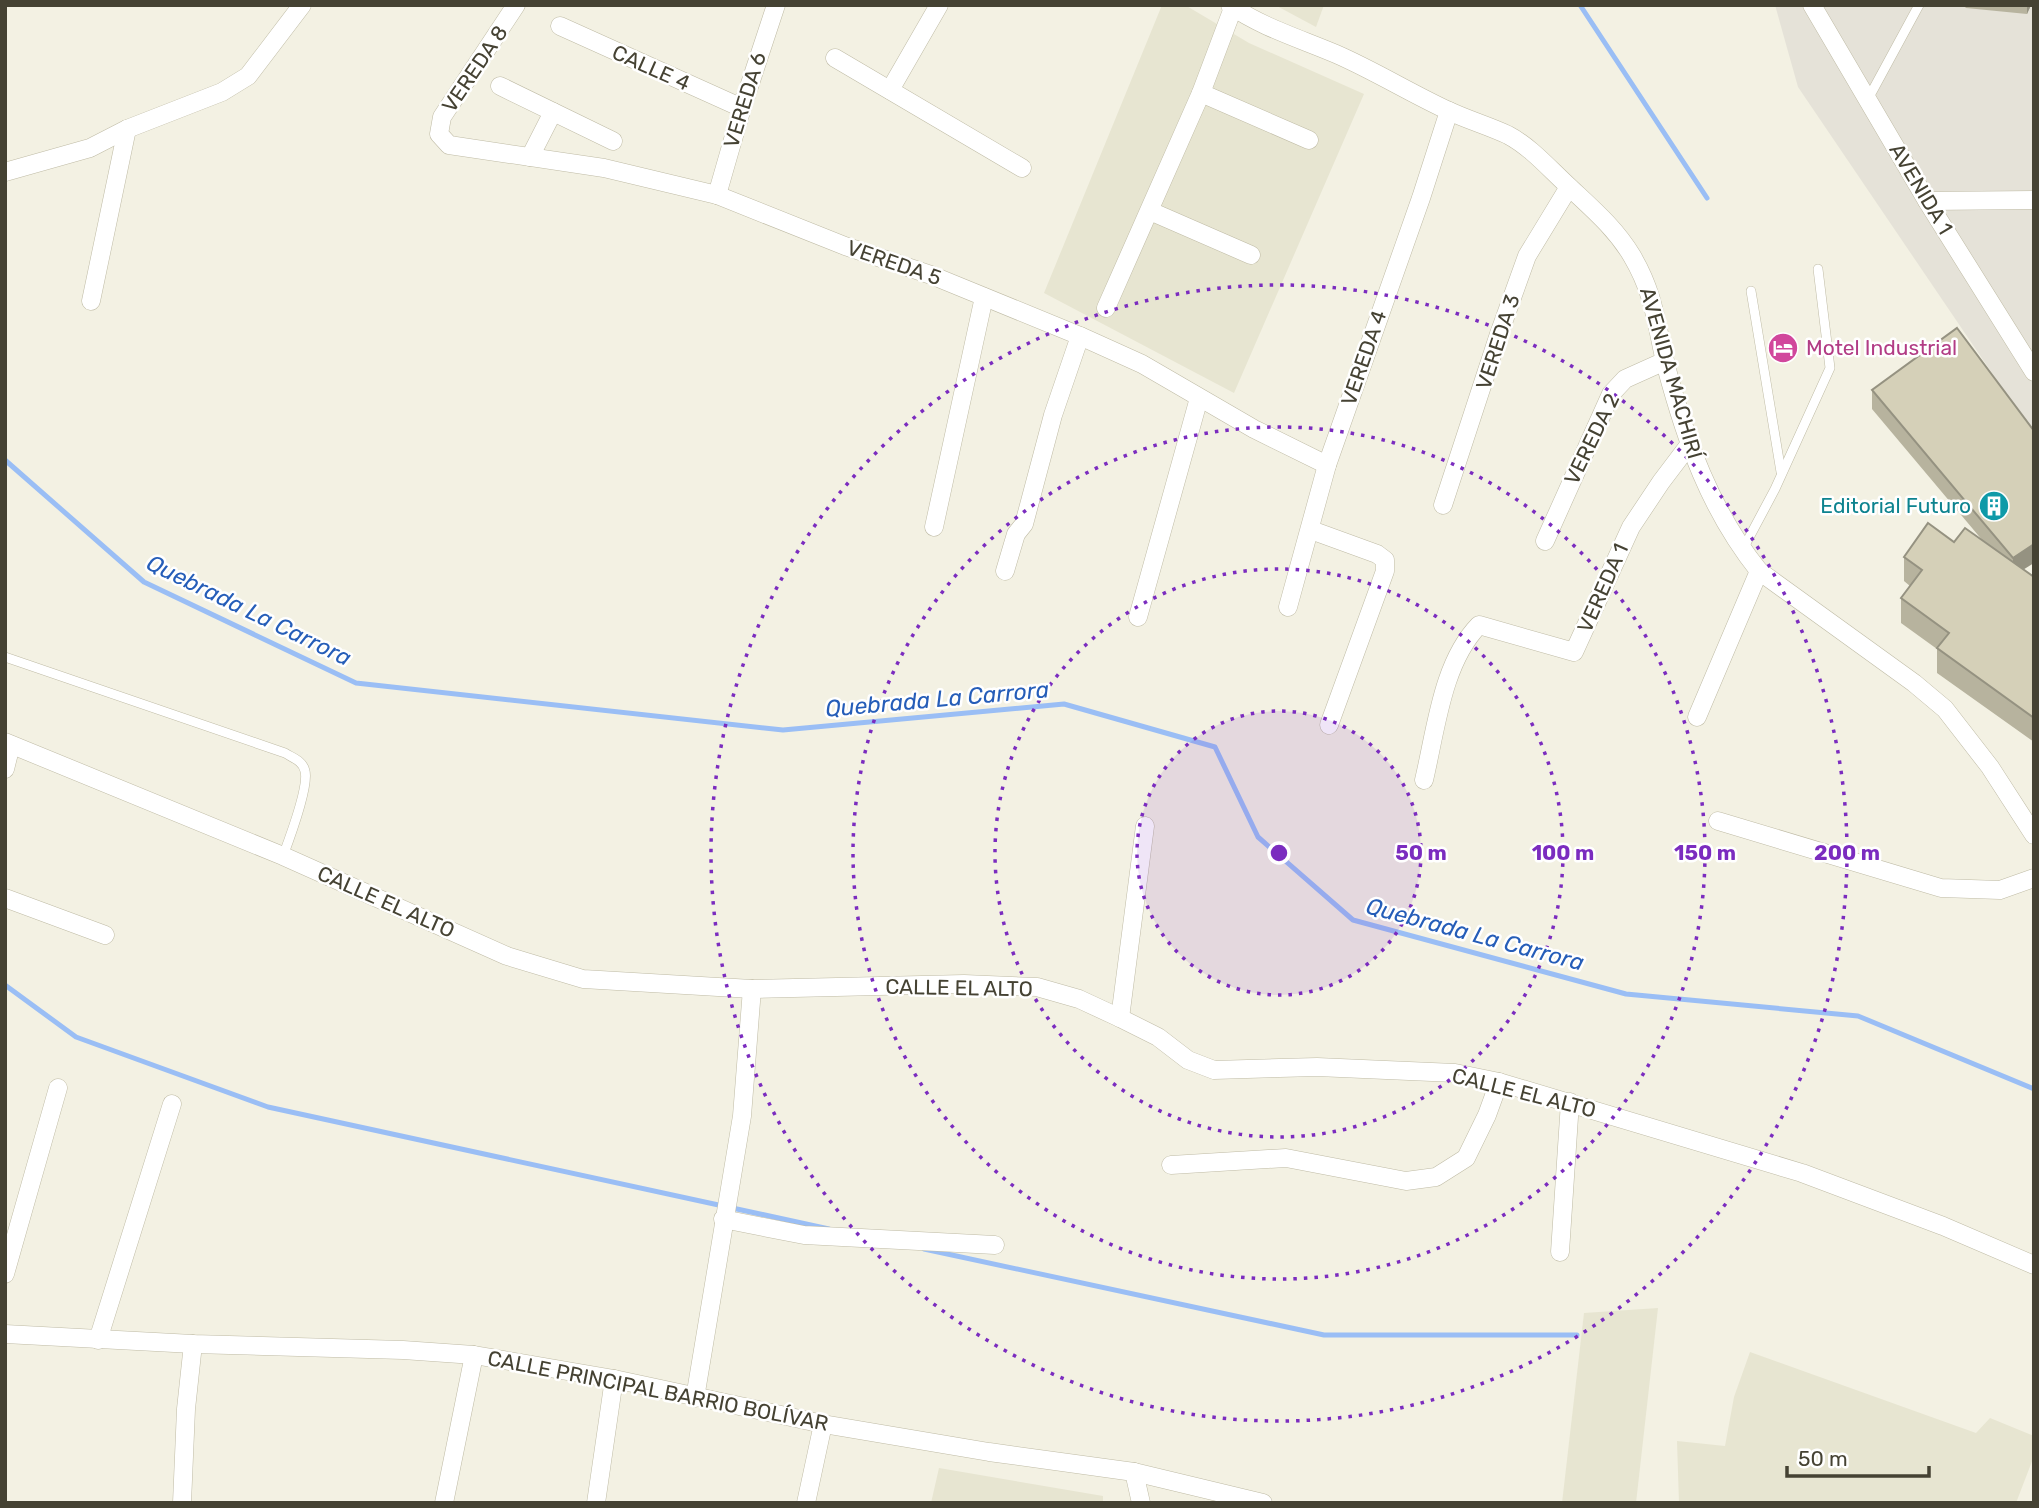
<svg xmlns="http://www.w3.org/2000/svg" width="2039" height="1508" viewBox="0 0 2039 1508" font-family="Rubik,sans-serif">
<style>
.residential{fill:#e7e5d1}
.industrial{fill:#e5e2d8}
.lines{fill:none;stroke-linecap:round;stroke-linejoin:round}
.stream{stroke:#9abef5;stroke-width:5}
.service-casing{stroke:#bfbba5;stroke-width:10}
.minor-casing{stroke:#bfbba5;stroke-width:19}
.service{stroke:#fff;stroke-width:9}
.minor{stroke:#fff;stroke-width:18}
.wall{fill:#b7b39e}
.shaded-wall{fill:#959281}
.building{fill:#d5d0b8;stroke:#959281;stroke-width:2}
.ring{fill:none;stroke:#7b2cbf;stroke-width:3.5;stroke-dasharray:3.5 7}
.labels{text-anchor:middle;stroke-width:5;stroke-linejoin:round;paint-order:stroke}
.street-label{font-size:21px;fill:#454233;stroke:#fff}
.hotel-label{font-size:21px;fill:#b23c85;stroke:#fff;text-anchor:start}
.culture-label{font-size:21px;fill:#0d838f;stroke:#fff;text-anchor:end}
.water-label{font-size:23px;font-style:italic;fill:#255db8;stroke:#fff}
.centre{fill:#7b2cbf;stroke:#fff;stroke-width:3.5}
.ring-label{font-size:21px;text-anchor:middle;font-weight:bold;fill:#7b2cbf;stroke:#fff;stroke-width:5;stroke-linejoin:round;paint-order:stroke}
</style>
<rect width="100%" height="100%" fill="#f3f1e3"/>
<g class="residential">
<polygon points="1162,5 1185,5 1249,43 1364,94 1234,393 1044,293"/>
<polygon points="1275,5 1324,5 1316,27"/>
<polygon points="1658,1308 1636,1503 1562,1503 1584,1313"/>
<polygon points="1750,1352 1976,1433 1990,1418 2034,1436 2034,1456 2016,1503 1679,1503 1677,1441 1725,1446 1734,1397"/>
<polygon points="939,1468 1103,1496 1103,1503 931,1503"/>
</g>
<polygon class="industrial" points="1775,5 2034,5 2034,435 1798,87"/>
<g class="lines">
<g class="stream">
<polyline points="1580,5 1707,198"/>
<polyline points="5,460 144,582 356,683 783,730 1064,704 1215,747 1258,837 1353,920 1626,994 1858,1016 2034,1089"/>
<polyline points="5,985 76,1037 268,1107 829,1229"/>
<polyline points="924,1249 1324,1335 1577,1335"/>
</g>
<g class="service-casing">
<g id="service">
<polyline points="1868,99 1919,5"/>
<polyline points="1751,291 1781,472"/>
<polyline points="1743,549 1775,489 1830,368 1818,269"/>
<path d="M5 657 285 753C293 758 303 761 305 771 309 786 289 840 283 856"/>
</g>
</g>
<g class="minor-casing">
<g id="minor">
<polyline points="516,5 442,117 439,134 449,145 604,168 717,195 845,246 931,275 1080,336 1142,364 1254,429 1327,465"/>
<path d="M1230 5C1261 27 1301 39 1336 54 1375 71 1410 93 1449 111 1468 120 1489 126 1508 135 1529 146 1547 166 1564 182 1589 206 1614 226 1632 256 1655 295 1656 324 1666 366 1686 441 1710 510 1759 571L1914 683 1945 709 1990 767 2034 835"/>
<polyline points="1812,5 1927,201 2034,372"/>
<polyline points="560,26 742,108"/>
<polyline points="835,58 1022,168"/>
<polyline points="500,86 613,141"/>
<polyline points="890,90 939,5"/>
<polyline points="1201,93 1309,140"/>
<polyline points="530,157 553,112"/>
<polyline points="5,172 90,148 127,129 222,92 248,76 302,5"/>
<polyline points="717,195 742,108 776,5"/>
<polyline points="1927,201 2034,200"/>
<polyline points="1150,211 1251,255"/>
<polyline points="91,301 127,129"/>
<polyline points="1106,308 1201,93 1233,8"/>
<polyline points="1443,505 1499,334 1527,256 1569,187"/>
<polyline points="934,527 984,297"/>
<polyline points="1311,530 1377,554 1385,560 1385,571 1329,725"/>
<polyline points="1545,541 1611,394 1625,379 1665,361"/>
<polyline points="1005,571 1016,534 1024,524 1053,415 1080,336"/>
<polyline points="1288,607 1327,465 1421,198 1449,111"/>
<polyline points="1138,617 1199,398"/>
<polyline points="1697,717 1759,571"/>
<polyline points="5,742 283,856 507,956 583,979 752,989 964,984 1037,987 1079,999 1120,1018 1158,1037 1188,1060 1214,1070 1317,1067 1455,1073 1499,1082 1802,1173 1943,1226 2034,1265"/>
<polyline points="5,769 11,745"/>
<path d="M1424 780C1436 730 1442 663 1479 625L1574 652 1631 527 1661 482 1689 445"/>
<polyline points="1718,821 1941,888 2000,890 2034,878"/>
<polyline points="5,898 105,935"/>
<polyline points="1120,1018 1145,826"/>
<polyline points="1171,1165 1286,1158 1406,1181 1436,1177 1466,1158 1487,1115 1499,1082"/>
<polyline points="723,1219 804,1235 995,1245"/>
<polyline points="1560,1252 1570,1102"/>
<polyline points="5,1274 58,1088"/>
<polyline points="5,1334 193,1344 403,1350 474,1355 614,1379 823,1424 989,1452 1134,1472 1263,1503"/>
<polyline points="98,1340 172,1104"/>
<polyline points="695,1398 742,1116 752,989"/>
<polyline points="1134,1472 1141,1503"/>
<polyline points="182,1503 186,1409 193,1344"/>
<polyline points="444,1503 474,1355"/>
<polyline points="596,1503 614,1379"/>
<polyline points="806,1503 823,1424"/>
</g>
</g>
<use href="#service" class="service"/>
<use href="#minor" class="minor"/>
</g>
<g class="wall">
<polygon points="1963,5 2031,5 2027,14 1966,8"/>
<polygon points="1872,390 2023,570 2034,577 2034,742 1937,673 1937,649 1901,623 1901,598 1910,586 1904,581 1904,557 1954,542 1983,541 1872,409"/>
</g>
<g class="shaded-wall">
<polygon points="2027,5 2031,5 2027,14"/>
<polygon points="2034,544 2034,563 2013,576 2013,558"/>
</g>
<g class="building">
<polygon points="1957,328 2034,431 2034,544 2013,558 1872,390"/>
<polygon points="1928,523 1954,542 1965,528 2034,577 2034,718 1937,648 1949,633 1901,598 1922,570 1904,557"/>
</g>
<circle cx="1279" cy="853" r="142" fill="#7b2cbf" fill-opacity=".12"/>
<g class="ring">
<circle cx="1279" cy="853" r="142"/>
<circle cx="1279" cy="853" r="284"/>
<circle cx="1279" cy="853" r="426"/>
<circle cx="1279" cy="853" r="568"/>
</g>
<defs>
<g id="hotel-disc" transform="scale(1.575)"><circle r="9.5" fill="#d1479c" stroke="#fff"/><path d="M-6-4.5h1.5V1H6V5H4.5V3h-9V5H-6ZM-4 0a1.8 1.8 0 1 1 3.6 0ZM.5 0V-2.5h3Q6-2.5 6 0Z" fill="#fff"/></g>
<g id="building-disc" transform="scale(1.575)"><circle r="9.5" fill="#0f9aa8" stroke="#fff"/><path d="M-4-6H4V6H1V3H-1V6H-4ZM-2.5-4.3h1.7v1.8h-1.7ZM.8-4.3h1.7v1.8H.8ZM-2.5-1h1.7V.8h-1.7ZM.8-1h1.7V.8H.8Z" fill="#fff"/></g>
</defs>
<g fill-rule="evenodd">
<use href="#hotel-disc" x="1783" y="348"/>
<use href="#building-disc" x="1994" y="506"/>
</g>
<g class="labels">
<g class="street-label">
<text transform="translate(651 68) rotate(24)" y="7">CALLE 4</text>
<text transform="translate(475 69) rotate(-56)" y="7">VEREDA 8</text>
<text transform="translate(745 100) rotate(-73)" y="7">VEREDA 6</text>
<text transform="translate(1921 189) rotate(59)" y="7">AVENIDA 1</text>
<text transform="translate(894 263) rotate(19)" y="7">VEREDA 5</text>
<text transform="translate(1498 342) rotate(-72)" y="7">VEREDA 3</text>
<text transform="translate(1364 358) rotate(-71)" y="7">VEREDA 4</text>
<text transform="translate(1671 373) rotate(74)" y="7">AVENIDA MACHIRÍ</text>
<text transform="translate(1592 439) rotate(-64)" y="7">VEREDA 2</text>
<text transform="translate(1603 588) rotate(-66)" y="7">VEREDA 1</text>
<text transform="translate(386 902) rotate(24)" y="7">CALLE EL ALTO</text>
<text transform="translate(959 988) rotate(1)" y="7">CALLE EL ALTO</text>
<text transform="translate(1524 1093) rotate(14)" y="7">CALLE EL ALTO</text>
<text transform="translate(658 1391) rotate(11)" y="7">CALLE PRINCIPAL BARRIO BOLÍVAR</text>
</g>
<g class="hotel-label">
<text x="1806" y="355">Motel Industrial</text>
</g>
<g class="culture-label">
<text x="1971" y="513">Editorial Futuro</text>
</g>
<g class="water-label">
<text transform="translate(249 610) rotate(26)" y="8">Quebrada La Carrora</text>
<text transform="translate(937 699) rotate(-5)" y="8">Quebrada La Carrora</text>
<text transform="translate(1475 934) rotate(15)" y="8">Quebrada La Carrora</text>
</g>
</g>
<circle cx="1279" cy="853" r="10" class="centre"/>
<g class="ring-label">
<text x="1421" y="860">50 m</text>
<text x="1563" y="860">100 m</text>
<text x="1705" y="860">150 m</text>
<text x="1847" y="860">200 m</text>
</g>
<rect width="2039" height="1508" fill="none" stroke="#454233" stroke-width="14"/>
<path d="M1787 1466v10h142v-10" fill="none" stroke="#454233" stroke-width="3.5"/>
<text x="1798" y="1466" font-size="21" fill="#454233" stroke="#ffffff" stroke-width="5" paint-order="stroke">50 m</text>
</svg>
